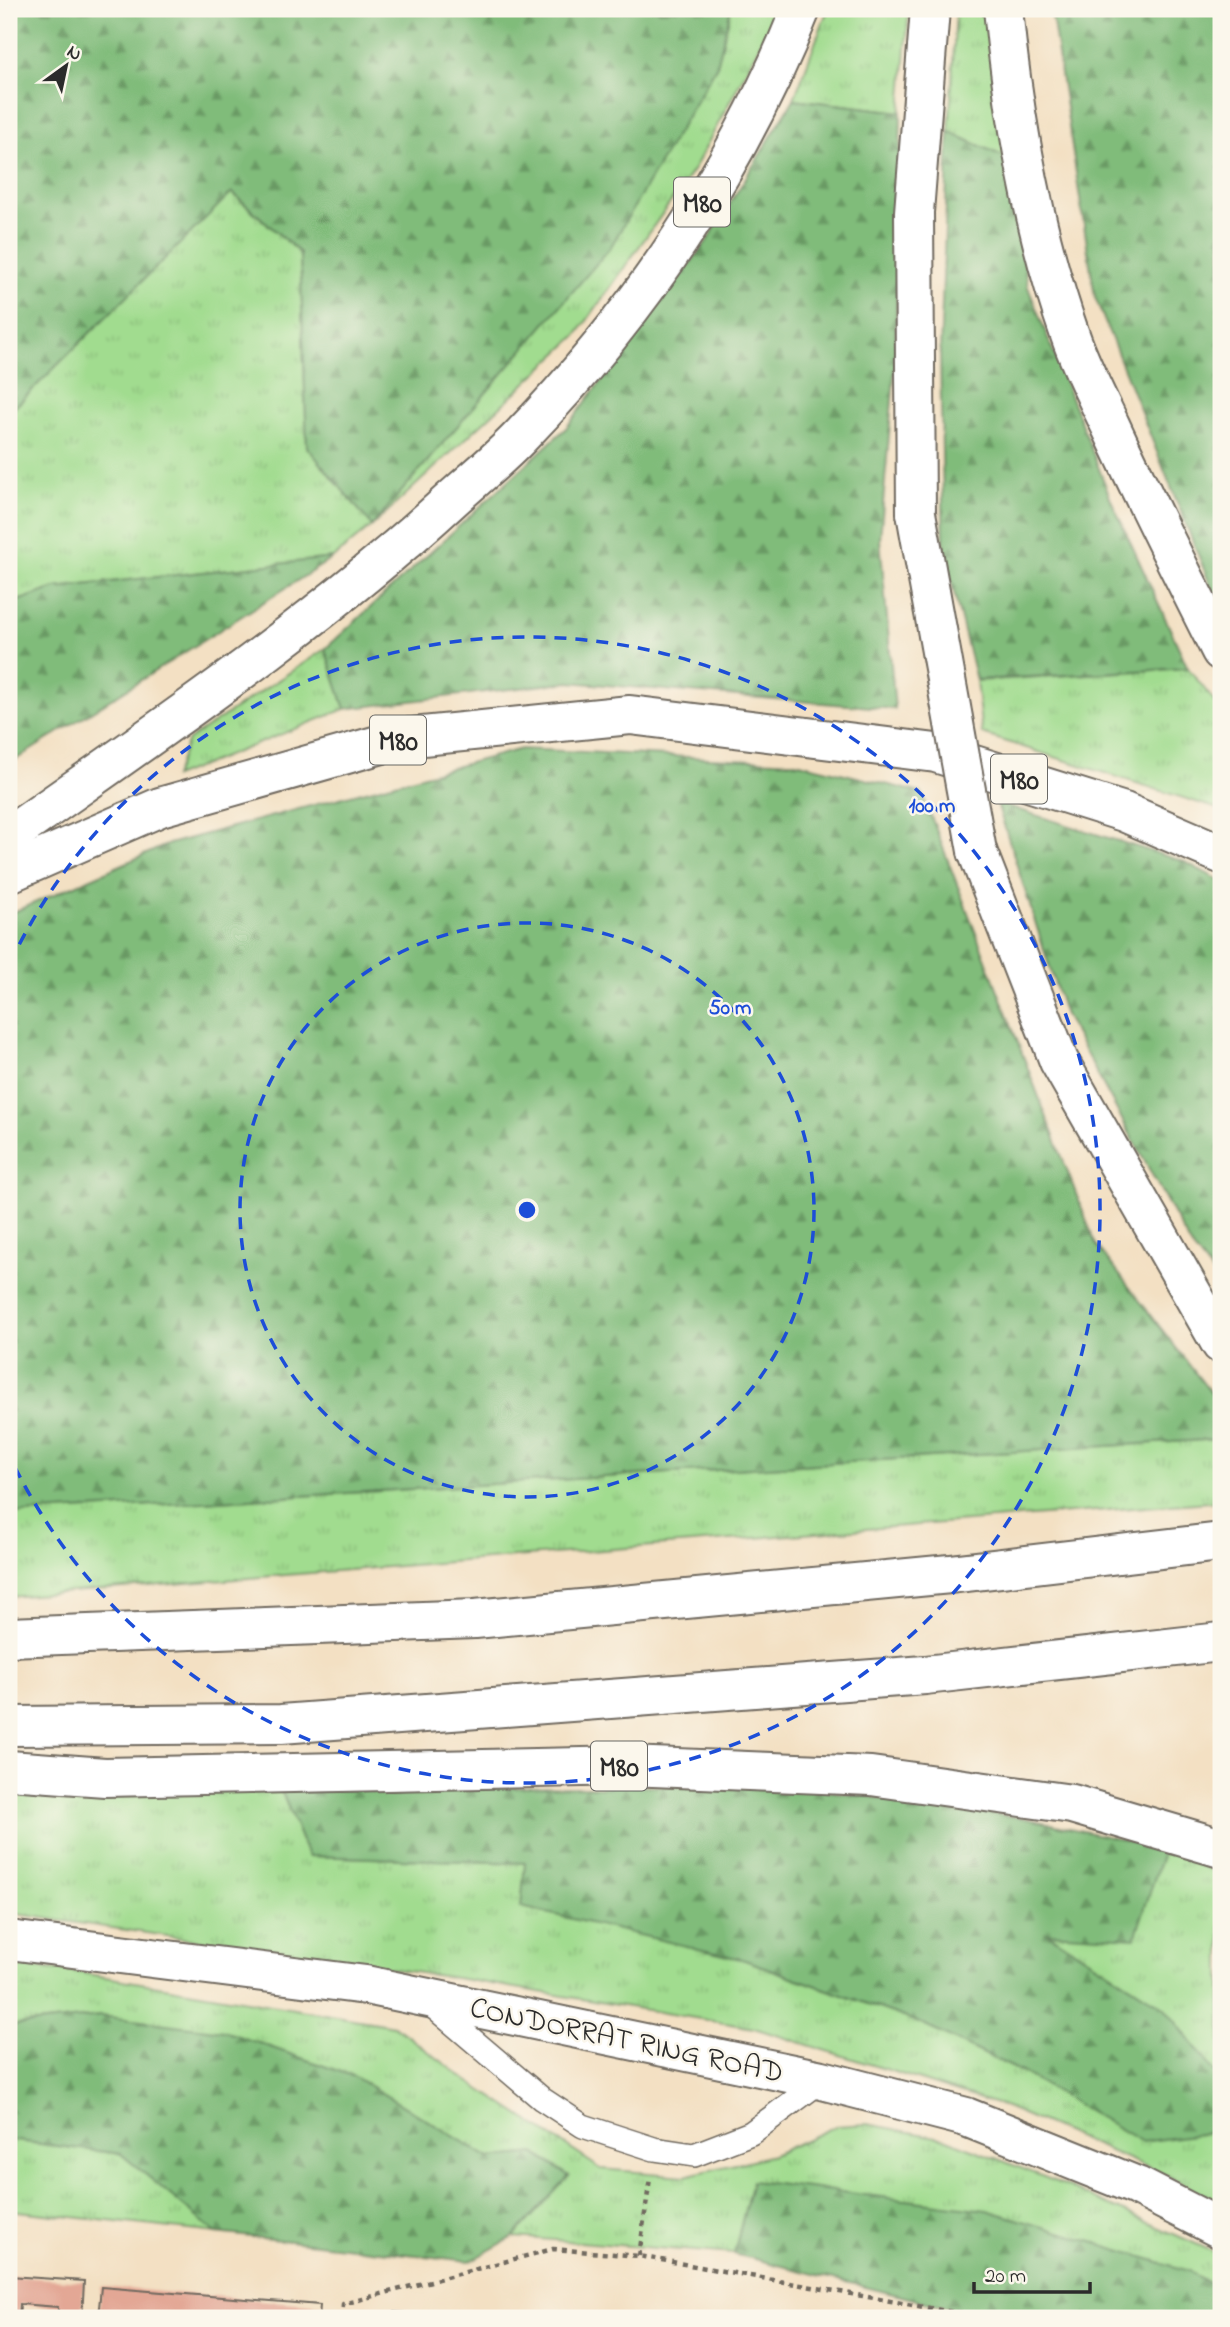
<svg xmlns="http://www.w3.org/2000/svg" width="1230" height="2327" viewBox="0 0 1230 2327" font-family="'Indie Flower',sans-serif">
<style>
.grass{fill:url(#grass-tufts);stroke:#66845d;stroke-width:2}
.forest{fill:url(#forest-firs);stroke:#567452;stroke-width:2}
.building{fill:#e3a795}
.lines{fill:none;stroke-linecap:round;stroke-linejoin:round}
.service-casing{stroke:#716a60;stroke-width:26}
.tertiary-casing{stroke:#716a60;stroke-width:42}
.secondary-casing{stroke:#716a60;stroke-width:42}
.motorway-casing{stroke:#716a60;stroke-width:42}
.path{stroke:#716a60;stroke-width:4.5;stroke-dasharray:5 5;stroke-linecap:butt}
.service{stroke:#fff;stroke-width:23}
.tertiary{stroke:#fff;stroke-width:38}
.secondary{stroke:#fff;stroke-width:38}
.motorway{stroke:#fff;stroke-width:38}
.secondary-bridge-casing{stroke:#716a60;stroke-width:42;stroke-linecap:butt}
.secondary-bridge{stroke:#fff;stroke-width:38}
.ring{fill:none;stroke:#1d4ed8;stroke-width:3.5;stroke-dasharray:12 9}
.labels{text-anchor:middle;stroke-width:5;stroke-linejoin:round;paint-order:stroke}
.shield{fill:#fbf7ec;stroke:#696865;stroke-width:2}
.shield-label{font-size:28px;font-weight:bold;fill:#2b2b2b}
.street-label{font-size:30px;fill:#2b2b2b;stroke:#fbf7ec}
.centre{fill:#1d4ed8;stroke:#fbf7ec;stroke-width:3.5}
.ring-label{font-size:21px;text-anchor:middle;font-weight:bold;fill:#1d4ed8;stroke:#fbf7ec;stroke-width:5;stroke-linejoin:round;paint-order:stroke}
</style>
<defs>
<pattern id="grass-tufts" width="24" height="20" patternUnits="userSpaceOnUse" patternTransform="scale(1.75)"><rect width="24" height="20" fill="#a1dc8f"/><path d="M3 7l-1-3M5 7V3M7 7l1-3M15 17l-1-3M17 17v-4M19 17l1-3" fill="none" stroke="#8bbd7c"/></pattern>
<pattern id="forest-firs" width="22" height="20" patternUnits="userSpaceOnUse" patternTransform="scale(1.75)"><rect width="22" height="20" fill="#80bc7a"/><path d="M5 1l3.5 6h-7zM16 11l3.5 6h-7z" fill="#699964"/></pattern>
</defs>
<rect width="100%" height="100%" fill="#fbf7ec"/>
<filter id="ink" filterUnits="userSpaceOnUse"><feTurbulence type="fractalNoise" baseFrequency=".0143" numOctaves="2"/><feDisplacementMap in="SourceGraphic" scale="14" xChannelSelector="R" yChannelSelector="G"/><feConvolveMatrix kernelMatrix="1 2 1 2 8 2 1 2 1" color-interpolation-filters="sRGB"/></filter>
<filter id="wash" filterUnits="userSpaceOnUse"><feTurbulence type="fractalNoise" baseFrequency=".00686" numOctaves="4" result="noise"/><feDisplacementMap in="SourceGraphic" scale="28" xChannelSelector="R" yChannelSelector="G"/><feGaussianBlur stdDeviation="1.57" result="paint"/><feColorMatrix in="noise" values="0 0 0 0 0 0 0 0 0 0 0 0 0 0 0 0 0 1.4 0 .05"/><feComposite in="paint" operator="in"/></filter>
<g filter="url(#wash)">
<rect width="100%" height="100%" fill="#f3e0c3"/>
<g class="grass">
<polygon points="731,9 779,9 694,169 576,336 372,526 333,558 55,588 9,604 9,413 231,192 300,253 307,447 717,65"/>
<polygon points="828,9 909,9 901,112 794,99"/>
<polygon points="956,9 987,9 1007,158 949,132"/>
<polygon points="325,649 345,709 174,777 188,740"/>
<polygon points="1188,668 1221,710 1221,810 982,734 976,681"/>
<polygon points="1221,1439 1221,1501 9,1597 9,1514"/>
<polygon points="9,1782 281,1790 308,1856 525,1863 745,1960 915,2021 1020,2071 1208,2133 1221,2083 1221,2203 1166,2175 1006,2107 754,2028 462,1979 9,1913"/>
<polygon points="1164,1849 1221,1874 1221,2080 1164,2007 1046,1932 1135,1937"/>
<polygon points="9,1966 64,1970 394,2026 468,2081 601,2169 685,2176 773,2155 836,2126 867,2124 947,2139 1054,2181 1221,2255 1221,2291 1189,2271 752,2181 734,2254 513,2237 569,2176 535,2153 490,2158 353,2076 100,2016 9,2026"/>
<polygon points="9,2140 122,2154 216,2233 9,2210"/>
</g>
<g class="forest">
<polygon points="9,9 731,9 717,65 610,248 372,526 307,447 300,253 232,192 9,413"/>
<polygon points="1051,9 1221,9 1221,605 1215,597 1095,297"/>
<polygon points="794,99 901,112 895,365 880,539 895,709 569,682 345,709 325,649 566,428 707,241"/>
<polygon points="949,132 1007,158 1028,287 1112,502 1188,668 976,680 944,552 940,352"/>
<polygon points="333,558 9,764 9,604 55,588"/>
<polygon points="521,749 796,762 922,793 1095,1243 1221,1406 1221,1439 9,1514 9,914 169,844"/>
<polygon points="997,803 1185,862 1221,881 1221,1284 1191,1246 1065,1015"/>
<polygon points="785,1785 1024,1818 1164,1849 1135,1938 1047,1933 1164,2007 1221,2080 1208,2133 1142,2142 1020,2071 915,2021 745,1960 521,1907 525,1863 308,1856 281,1790"/>
<polygon points="100,2016 224,2031 353,2076 490,2158 534,2153 569,2176 513,2237 470,2261 216,2233 121,2154 9,2140 9,2026"/>
<polygon points="752,2181 987,2210 1189,2271 1221,2291 1221,2318 989,2318 734,2254"/>
</g>
<g id="blocks">
<g class="building">
<polygon points="9,2276 84,2281 82,2318 58,2318 58,2307 20,2304 19,2318 9,2318"/>
<polygon points="101,2287 320,2305 319,2318 138,2318 139,2315 124,2314 123,2318 98,2318"/>
<polygon points="394,2312 443,2316 443,2318 393,2318"/>
</g>
</g>
</g>
<g filter="url(#ink)">
<use href="#blocks" fill-opacity="0" stroke="#716a60" stroke-width="2"/>
<g class="lines">
<g class="service-casing">
<polyline id="service" points="429,2003 542,2099 583,2126 654,2149 694,2155 751,2133 822,2080"/>
</g>
<g class="tertiary-casing">
<polyline id="tertiary" points="9,1940 366,1985 822,2080 966,2117 1137,2186 1221,2229"/>
</g>
<g class="secondary-casing">
<g id="secondary">
<path d="M1003 9C1014 120 1033 230 1070 335 1081 367 1097 397 1111 427 1146 503 1183 576 1221 651"/>
<polyline points="916,513 914,212 930,9"/>
<polyline points="977,851 1059,1061 1221,1344"/>
</g>
</g>
<g class="motorway-casing">
<g id="motorway">
<path d="M9 836C160 729 314 626 451 500 474 479 499 459 520 437 639 314 738 168 801 9"/>
<polyline points="9,873 160,807 403,738 630,715 936,753 1124,812 1221,854"/>
<polyline points="9,1637 475,1619 950,1574 1221,1542"/>
<polyline points="9,1726 281,1724 925,1675 1221,1642"/>
<polyline points="9,1770 105,1777 629,1766 871,1776 1072,1804 1221,1848"/>
</g>
</g>
<g class="path">
<polyline points="639,2256 650,2178"/>
<polyline points="342,2318 343,2304 553,2249 639,2256 963,2314 963,2318"/>
</g>
<use href="#service" class="service"/>
<use href="#tertiary" class="tertiary"/>
<use href="#secondary" class="secondary"/>
<use href="#motorway" class="motorway"/>
<g class="secondary-bridge-casing">
<polyline id="secondary-bridge" points="916,513 977,851"/>
</g>
<use href="#secondary-bridge" class="secondary-bridge"/>
</g>
</g>
<g class="ring">
<circle cx="527" cy="1210" r="287"/>
<path d="M10 963A573 573 0 1 1 10 1457"/>
</g>
<g class="labels">
<g class="shield">
<rect x="674" y="177.5" width="56" height="49" rx="5"/>
<rect x="370" y="715.5" width="56" height="49" rx="5"/>
<rect x="991" y="754.5" width="56" height="49" rx="5"/>
<rect x="591" y="1741.5" width="56" height="49" rx="5"/>
</g>
<g class="shield-label">
<text x="702" y="212">M80</text>
<text x="398" y="750">M80</text>
<text x="1019" y="789">M80</text>
<text x="619" y="1776">M80</text>
</g>
<g class="street-label">
<text transform="translate(627 2039) rotate(12)" y="10">CONDORRAT RING ROAD</text>
</g>
</g>
<circle cx="527" cy="1210" r="10" class="centre"/>
<g class="ring-label">
<text x="932" y="812">100 m</text>
<text x="730" y="1014">50 m</text>
</g>
<rect width="1230" height="2327" fill="none" stroke="#fbf7ec" stroke-width="35"/>
<g transform="translate(66 66) rotate(33)" stroke="#fbf7ec" stroke-width="5" paint-order="stroke">
<path d="M0-5L12 26L0 18L-12 26Z" fill="#2b2b2b"/>
<text y="-10" font-size="19" font-weight="bold" text-anchor="middle" fill="#2b2b2b">N</text>
</g>
<path d="M974 2282v10h116v-10" fill="none" stroke="#2b2b2b" stroke-width="3.5"/>
<text x="985" y="2282" font-size="21" fill="#2b2b2b" stroke="#fbf7ec" stroke-width="5" paint-order="stroke">20 m</text>
</svg>
